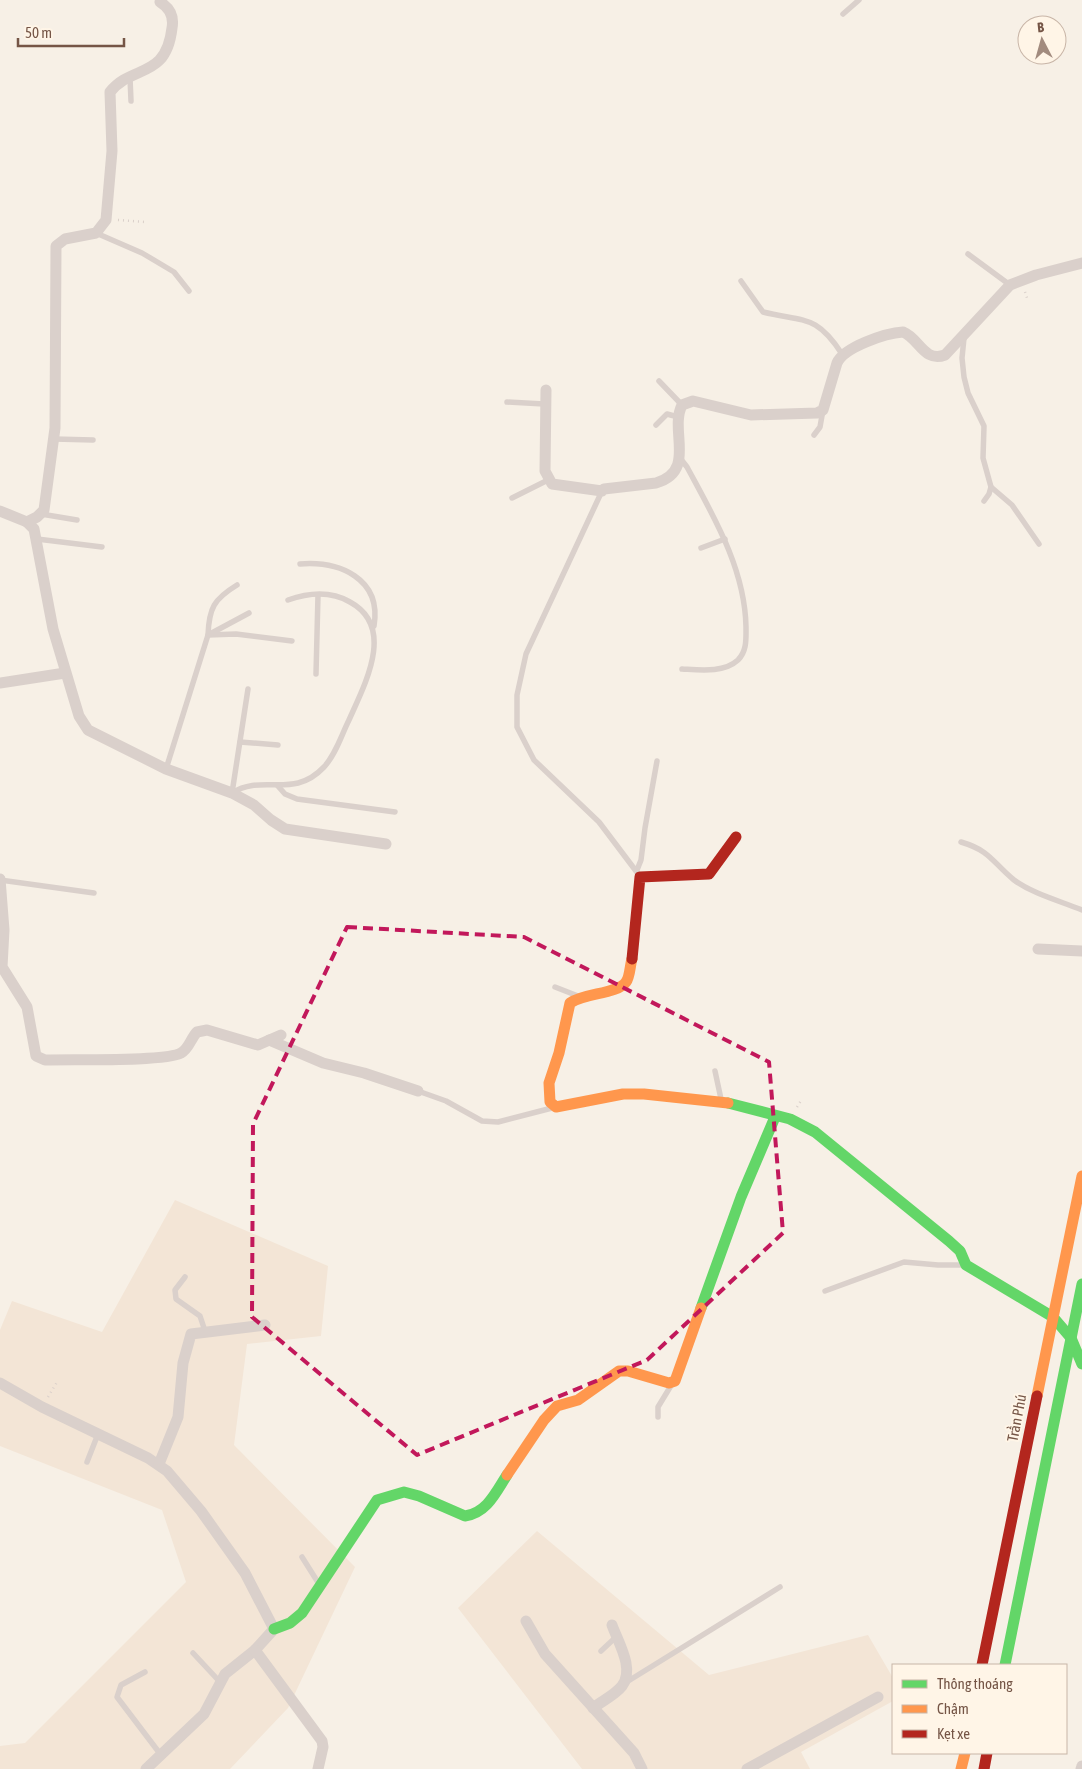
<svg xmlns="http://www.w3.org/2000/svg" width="1082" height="1769" viewBox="0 0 1082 1769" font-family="'Asap Condensed',sans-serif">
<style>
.residential{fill:#f3e5d6}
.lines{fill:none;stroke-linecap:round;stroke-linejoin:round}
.path{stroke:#dad0ca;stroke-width:2.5;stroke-dasharray:1 4;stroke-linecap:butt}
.lane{stroke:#dad0cb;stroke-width:5.5}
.street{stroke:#dad0cb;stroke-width:11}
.fast{stroke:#63d668;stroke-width:11}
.slow{stroke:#ff974d;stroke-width:11}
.jam{stroke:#b3261e;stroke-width:11}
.marked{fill:none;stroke:#c2185b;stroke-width:4;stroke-dasharray:10 6;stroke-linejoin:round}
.labels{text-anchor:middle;stroke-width:4;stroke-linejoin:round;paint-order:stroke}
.street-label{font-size:15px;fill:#755546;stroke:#fff5e7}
</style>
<rect width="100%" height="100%" fill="#f7f0e6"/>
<g class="residential">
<polygon points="175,1200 328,1266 321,1336 247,1344 234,1445 355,1567 288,1708 230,1769 0,1769 0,1746 25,1743 186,1582 162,1510 0,1446 0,1330 12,1301 102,1332"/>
<polygon points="537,1531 709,1675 868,1635 893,1678 893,1701 801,1752 810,1769 582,1769 458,1608"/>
</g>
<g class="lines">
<g class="path">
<polyline points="118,220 145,222"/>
<polyline points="1025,292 1028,301"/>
<polyline points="797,1107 802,1099"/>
<polyline points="48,1397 57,1382"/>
</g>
<g class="lane">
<polyline points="843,14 859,0"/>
<polyline points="130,78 131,101"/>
<polyline points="96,233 142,253 174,272 189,291"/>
<polyline points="968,254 1010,285"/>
<path d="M741 281 763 312C804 322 816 314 842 354"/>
<polyline points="964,338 962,358 964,377 968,393 984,426 983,458 991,487 989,494 984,501"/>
<polyline points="659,381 682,405"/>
<polyline points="507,402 544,404"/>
<polyline points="656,425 667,414 678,417"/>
<polyline points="814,435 820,427 823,410"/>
<polyline points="54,439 93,440"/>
<path d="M680 458 687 467C714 517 745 569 746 627 746 639 747 651 738 660 724 673 700 670 682 669"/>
<polyline points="991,487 1012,505 1039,544"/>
<polyline points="602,491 526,654 517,695 517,727 534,760 599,822 639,875"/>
<polyline points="512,498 548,480"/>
<polyline points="41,514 77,520"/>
<polyline points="37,539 102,547"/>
<polyline points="701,548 725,539"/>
<path d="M300 564C339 561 382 578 374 626"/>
<path d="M237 585C214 599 209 608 208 635L236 634 292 641"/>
<polyline points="316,674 318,595"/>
<polyline points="240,742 278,745"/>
<polyline points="166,769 208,635 249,613"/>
<polyline points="277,785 285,794 297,799 395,812"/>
<path d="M232 793C263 773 293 800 324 767 336 754 341 736 349 720 365 684 396 627 350 602 331 591 308 593 288 600"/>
<polyline points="232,793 248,689"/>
<path d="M961 842C991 851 992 862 1014 880 1033 894 1060 901 1082 910"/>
<polyline points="637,870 641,860 645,828 657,761"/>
<polyline points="0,880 94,893"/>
<polyline points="555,987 578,996"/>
<polyline points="715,1071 721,1099"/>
<polyline points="418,1091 446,1101 482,1121 498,1122 552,1108"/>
<polyline points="185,1277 175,1290 176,1299 200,1316 205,1331"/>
<polyline points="825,1291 904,1262 938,1265 965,1265"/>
<polyline points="658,1417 658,1407 672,1384"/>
<polyline points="87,1462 98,1434"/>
<polyline points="302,1557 319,1584"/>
<polyline points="601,1651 616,1637"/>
<polyline points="193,1653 220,1682"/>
<polyline points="145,1672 121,1685 117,1697 161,1755"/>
<polyline points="625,1683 780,1587"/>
</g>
<g class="street">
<path d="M546 390 545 471 552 484 602 491 604 489 656 483C697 471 669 431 682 405L693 401 751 415 817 413 823 410 837 363C844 347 886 333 903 332 919 338 924 363 945 355L1010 285 1036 275 1082 263"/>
<polyline points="0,511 27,522 34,529 53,629 79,716 88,730 166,769 232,793 254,805 271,820 285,829 386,844"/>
<path d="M27 522 37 517 44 510 55 428 56 246 65 239 96 233 106 220 112 151 110 92C132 64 166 80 172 28 174 17 170 8 160 2"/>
<polyline points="0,683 65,673"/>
<path d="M0 879 4 930 2 967 27 1007 36 1056 45 1060C70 1059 165 1062 181 1053 189 1049 191 1038 197 1032L207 1030 258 1045 281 1035"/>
<polyline points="1038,949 1082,951"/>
<polyline points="269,1040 323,1063 364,1073 418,1091"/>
<polyline points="0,1383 42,1407 148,1458 167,1471 201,1511 245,1573 274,1629 255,1650 225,1674 204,1714 146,1769"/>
<polyline points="159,1464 178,1417 183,1363 191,1334 265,1325"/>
<polyline points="526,1621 545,1654 634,1753 642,1769"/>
<polyline points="255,1650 322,1741 323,1747 318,1769"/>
<path d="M593 1708C602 1701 615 1695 622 1686 635 1669 618 1642 612 1625"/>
<polyline points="747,1769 878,1697"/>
<polyline points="1081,1769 1082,1766"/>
</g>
<g class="fast">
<polyline points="728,1103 790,1119 815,1132 949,1241 960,1251 966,1265 1053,1317 1071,1338 1082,1364"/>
<polyline points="701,1308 741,1197 775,1117"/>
<path d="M274 1629 290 1623 302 1613 377 1500 404 1492 419 1496 465 1516C487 1513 496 1492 507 1475"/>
<polyline points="1005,1665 1082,1284"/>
</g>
<g class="slow">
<path d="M632 959C630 965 630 977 626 982 618 994 584 993 570 1003L559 1053 549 1083 550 1102 556 1107 623 1094H644L728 1103"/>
<polyline points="1037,1396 1082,1176"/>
<polyline points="507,1475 544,1420 557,1406 578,1400 619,1371 628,1371 669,1383 675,1381 701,1308"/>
<polyline points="961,1769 965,1753"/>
</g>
<g class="jam">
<polyline points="632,959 640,877 709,874 736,837"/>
<polyline points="982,1665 1037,1396"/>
<polyline points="984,1769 987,1753"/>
</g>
</g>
<path class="marked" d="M347 927 524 937 769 1062 783 1233 647 1360 417 1455 252 1317 253 1124Z"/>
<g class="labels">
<g class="street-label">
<text transform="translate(1017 1418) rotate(-79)" y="5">Trần Phú</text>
</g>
</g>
<rect x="892" y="1664" width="175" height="90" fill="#fff5e7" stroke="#c8b5a7"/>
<rect x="902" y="1680" width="25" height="8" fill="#63d668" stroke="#c8b5a7"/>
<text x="937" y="1689" font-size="15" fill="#755546">Thông thoáng</text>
<rect x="902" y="1705" width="25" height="8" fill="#ff974d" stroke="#c8b5a7"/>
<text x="937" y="1714" font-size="15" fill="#755546">Chậm</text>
<rect x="902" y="1730" width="25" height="8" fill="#b3261e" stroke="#c8b5a7"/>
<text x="937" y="1739" font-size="15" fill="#755546">Kẹt xe</text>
<g transform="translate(1042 40) rotate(354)"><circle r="24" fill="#fff5e7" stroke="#c8b5a7"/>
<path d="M0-4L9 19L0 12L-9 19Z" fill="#a28b7e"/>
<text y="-8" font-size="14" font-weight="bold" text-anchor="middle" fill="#755546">B</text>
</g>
<path d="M18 38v8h106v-8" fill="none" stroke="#755546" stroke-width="2.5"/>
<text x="25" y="38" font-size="15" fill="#755546" stroke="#fff5e7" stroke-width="4" paint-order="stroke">50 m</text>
</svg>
